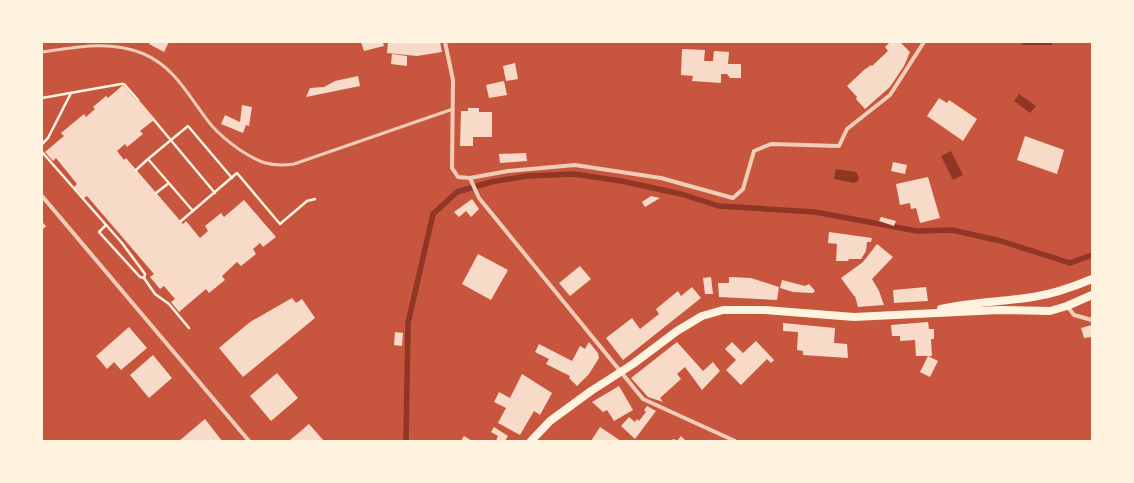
<svg xmlns="http://www.w3.org/2000/svg" width="1134" height="483" viewBox="0 0 1134 483" font-family="Commissioner,sans-serif">
<style>
.water{fill:#8f3625}
.lines{fill:none;stroke-linecap:round;stroke-linejoin:round}
.stream{stroke:#8f3625;stroke-width:5.5}
.building{fill:#f7dbc8}
.path{stroke:#fff3e0;stroke-width:2.5}
.service{stroke:#f1ccb7;stroke-width:3}
.minor{stroke:#f1ccb7;stroke-width:4}
.secondary{stroke:#fff3e0;stroke-width:8}
</style>
<rect width="100%" height="100%" fill="#c8553d"/>
<g class="water">
<rect x="1022" y="42" width="30" height="3"/>
<polygon points="1019,94 1036,106 1030,113 1014,101"/>
<polygon points="951,151 963,175 953,180 941,156"/>
<polygon points="836,169 856,172 859,177 858,181 854,183 834,179"/>
</g>
<g class="lines">
<polyline class="stream" points="406,441 408,323 433,214 457,192 491,182 527,176 574,174 621,181 681,194 719,206 815,212 917,231 952,230 1001,241 1070,263 1092,255"/>
</g>
<g class="building">
<polygon points="150,42 169,42 164,52 149,44"/>
<polygon points="361,42 383,42 384,46 364,51"/>
<polygon points="388,42 440,42 442,52 417,56 387,53"/>
<polygon points="890,42 900,42 910,52 904,66 890,87 865,109 856,99 857,97 847,86 864,70 871,65 872,66 888,51 885,47"/>
<polygon points="682,49 705,50 704,61 713,61 714,51 729,52 728,64 741,64 741,78 730,78 727,74 721,74 721,83 692,81 693,76 681,75"/>
<polygon points="392,54 407,56 407,66 391,64"/>
<polygon points="515,63 518,79 506,81 503,66"/>
<polygon points="358,76 360,86 306,97 310,88 324,87 335,81"/>
<polygon points="504,81 507,95 489,98 486,85"/>
<polygon points="123,85 137,101 138,99 155,119 140,131 143,134 127,147 125,144 117,151 124,160 126,158 183,224 186,221 200,238 208,231 205,226 221,213 224,217 244,200 276,237 263,247 260,243 253,249 256,254 241,266 237,262 222,276 225,280 209,293 206,289 179,312 171,302 175,299 164,286 160,289 150,277 154,274 87,196 84,198 74,187 77,184 56,158 53,161 45,152 64,136 61,133 84,114 86,117 95,109 93,107 106,96 108,98"/>
<polygon points="939,98 947,103 949,100 977,119 963,141 927,116"/>
<polygon points="242,105 252,107 249,126 246,125 243,133 221,124 225,115 240,122"/>
<polygon points="468,108 479,108 479,112 492,112 492,137 473,137 473,146 460,146 461,111 468,111"/>
<polygon points="1025,136 1064,150 1057,174 1017,160"/>
<polygon points="526,153 527,161 500,163 499,154"/>
<polygon points="893,162 907,165 905,174 891,171"/>
<polygon points="928,177 940,218 920,223 916,208 911,209 910,203 900,205 896,184"/>
<polygon points="651,196 660,198 645,207 642,202"/>
<polygon points="472,199 479,209 471,217 466,211 459,217 454,212"/>
<polygon points="881,217 896,221 894,226 879,221"/>
<polygon points="42,222 46,226 42,230"/>
<polygon points="829,232 872,238 871,242 867,242 866,251 861,259 849,259 848,261 836,261 837,244 828,243"/>
<polygon points="877,244 893,257 872,279 879,291 884,305 858,307 855,296 854,296 841,278 863,262"/>
<polygon points="478,254 508,270 491,300 462,284"/>
<polygon points="580,266 591,279 570,296 559,283"/>
<polygon points="711,277 713,294 705,294 703,278"/>
<polygon points="729,277 751,278 779,287 777,300 719,297 718,283 729,283"/>
<polygon points="782,280 805,286 809,284 815,291 813,293 793,292 780,288"/>
<polygon points="692,287 701,298 623,360 606,338 632,318 640,329 659,314 656,309 678,291 681,296"/>
<polygon points="926,287 928,301 894,303 893,290"/>
<polygon points="292,298 296,303 302,299 315,318 243,377 219,348 250,322"/>
<polygon points="928,322 929,329 934,329 934,339 931,339 932,356 928,356 938,361 930,377 920,372 928,356 916,356 915,340 900,341 900,336 892,336 891,325"/>
<polygon points="783,323 835,328 834,343 847,344 848,358 803,355 803,351 797,350 798,332 783,331"/>
<polygon points="1092,325 1092,337 1084,338 1081,328"/>
<polygon points="129,327 147,348 121,370 114,362 107,369 96,356"/>
<polygon points="395,332 403,333 402,346 394,345"/>
<polygon points="756,341 774,360 771,363 767,359 741,385 726,370 736,360 725,349 732,342 743,353"/>
<polygon points="589,342 598,353 599,358 589,374 577,386 569,378 570,376 546,364 549,359 535,352 539,344 572,361 580,346 585,349"/>
<polygon points="677,342 703,371 713,362 720,371 702,390 685,367 677,374 681,379 660,398 663,402 648,397 631,378"/>
<polygon points="153,355 172,378 149,398 130,375"/>
<polygon points="277,373 298,398 271,421 250,396"/>
<polygon points="522,374 552,393 540,415 534,411 520,435 498,423 506,408 494,402 499,392 510,398"/>
<polygon points="619,386 633,410 614,421 607,410 603,412 592,402"/>
<polygon points="647,406 656,411 635,439 621,426 629,417 635,422 637,419 639,421 646,412 644,410"/>
<polygon points="205,419 222,441 179,441"/>
<polygon points="309,424 324,441 289,441"/>
<polygon points="494,427 508,436 505,441 496,441 498,436 491,432"/>
<polygon points="600,427 621,441 591,441"/>
<polygon points="464,436 472,441 461,441"/>
<polygon points="681,436 686,441 669,441 674,439 677,441"/>
</g>
<g class="lines">
<g class="path">
<polyline points="42,98 121,84 124,84 138,100"/>
<polyline points="154,120 215,193"/>
<polyline points="42,144 48,138 71,93"/>
<polyline points="42,152 122,243 145,274 144,278 155,294 169,304 189,328"/>
<polyline points="136,170 148,159"/>
<polyline points="156,193 169,183"/>
<polyline points="193,211 148,159 188,126 232,178"/>
<polyline points="181,221 237,173 280,224 307,201 315,199"/>
<polyline points="106,225 99,232 140,277 144,278"/>
</g>
<path class="service" d="M42 52C77 47 110 40 144 54 177 68 191 101 212 126 220 135 230 143 240 150 260 163 270 167 294 164L453 109"/>
<g class="minor">
<polyline points="445,42 453,80 452,168 458,177 470,178 508,171 575,165 661,178 733,198 743,189 754,151 771,144 839,146 847,129 890,95 924,42"/>
<polyline points="470,178 479,198 643,399 735,441"/>
<polyline points="42,196 249,441"/>
<polyline points="1067,306 1074,315 1092,320"/>
</g>
<g class="secondary">
<path d="M941 309C971 302 1002 302 1033 297 1053 294 1073 287 1092 279"/>
<polyline points="531,441 550,421 591,391 633,364 677,331 702,316 723,310 765,310 854,317 999,310 1050,311 1067,306 1092,295"/>
</g>
</g>
<rect width="1134" height="483" fill="none" stroke="#fff3e0" stroke-width="86"/>
</svg>
